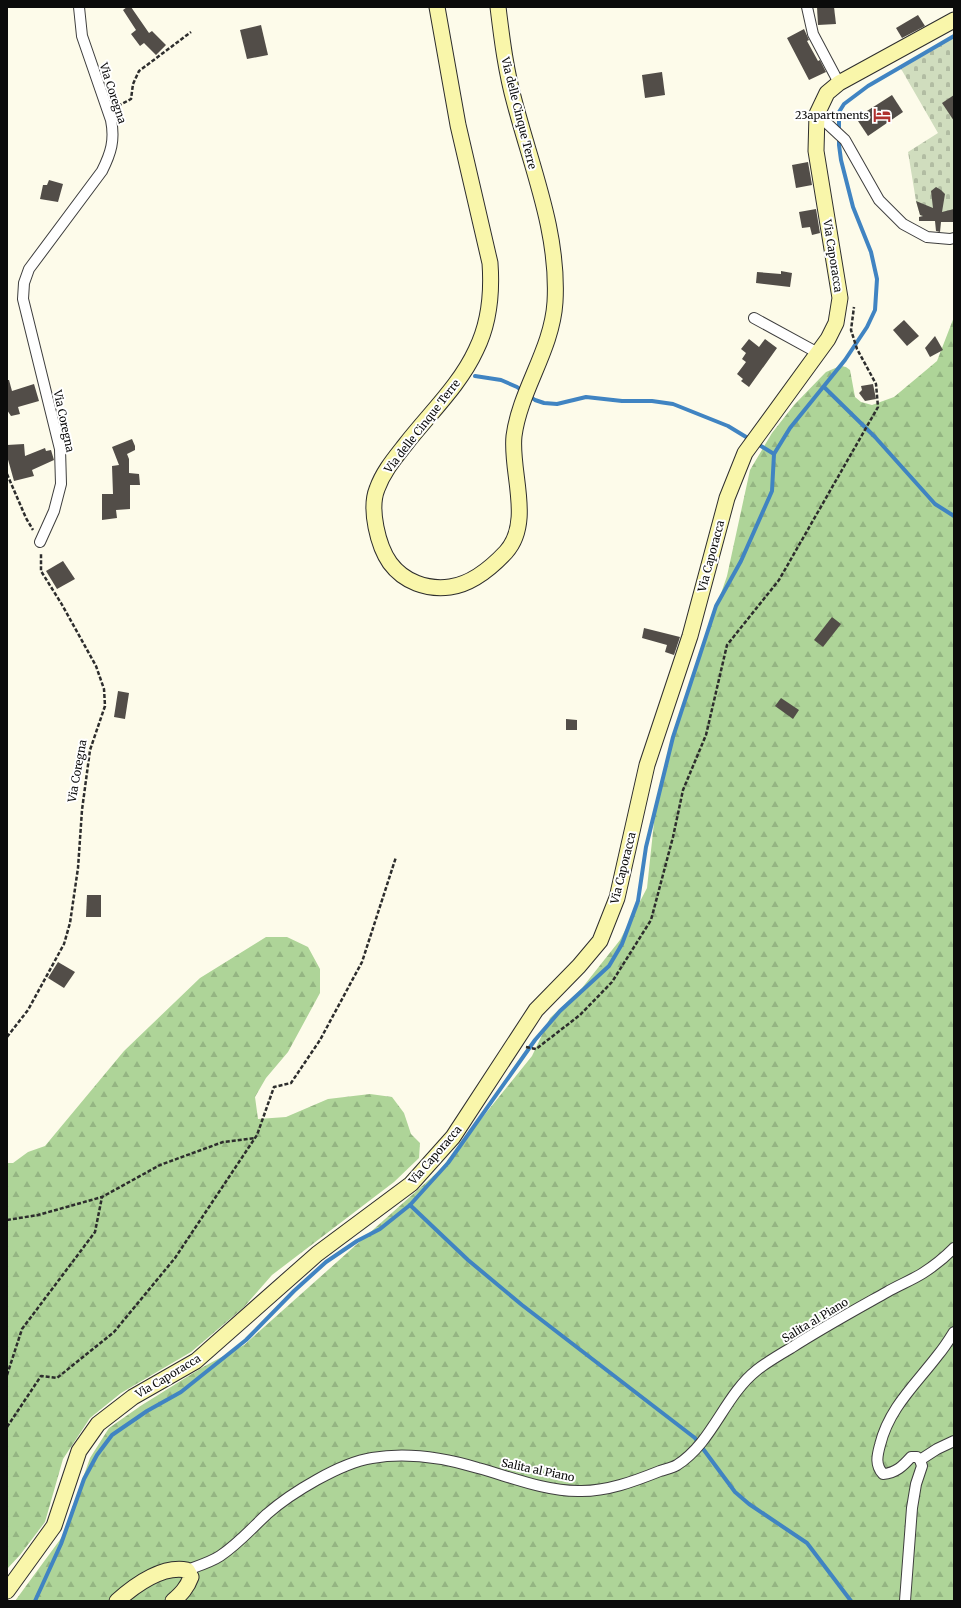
<svg xmlns="http://www.w3.org/2000/svg" width="961" height="1608" viewBox="0 0 961 1608" font-family="Merriweather,serif">
<style>
.forest{fill:url(#forest-firs)}
.cemetery{fill:url(#cemetery-stones)}
.lines{fill:none;stroke-linecap:round;stroke-linejoin:round}
.stream{stroke:#4084c2;stroke-width:4}
.building{fill:#524d48}
.street-casing{stroke:#3e3e3e;stroke-width:12}
.secondary-casing{stroke:#2d2d2d;stroke-width:17}
.path{stroke:#2d2d2d;stroke-width:2.5;stroke-dasharray:4 2;stroke-linecap:butt}
.street{stroke:#fff;stroke-width:10}
.secondary{stroke:#f9f6aa;stroke-width:15}
.labels{text-anchor:middle;stroke-width:4;stroke-linejoin:round;paint-order:stroke}
.street-label{font-size:11px;fill:#0b0b0b;stroke:#fff}
.poi-label{font-size:11px;fill:#0b0b0b;stroke:#fff;text-anchor:end}
</style>
<defs>
<pattern id="forest-firs" width="22" height="20" patternUnits="userSpaceOnUse"><rect width="22" height="20" fill="#aed498"/><path d="M5 1l3.5 6h-7zM16 11l3.5 6h-7z" fill="#94b582"/></pattern>
<pattern id="cemetery-stones" width="16" height="16" patternUnits="userSpaceOnUse"><rect width="16" height="16" fill="#d0ddbe"/><path d="M2 7V4a2 2 0 0 1 4 0v3zM10 15v-3a2 2 0 0 1 4 0v3z" fill="#b1bca2"/></pattern>
</defs>
<rect width="100%" height="100%" fill="#fdfbea"/>
<g class="forest">
<polygon points="954,317 954,1601 15,1601 62,1537 90,1458 109,1428 142,1405 203,1367 244,1345 440,1170 532,1056 550,1018 582,988 620,940 647,888 655,813 677,722 727,576 750,470 772,433 794,405 826,372 840,366 846,367 850,370 855,397 861,402 872,405 894,397 937,361"/>
<polygon points="266,937 287,937 308,947 320,969 320,993 288,1052 266,1078 255,1097 258,1119 286,1117 328,1099 370,1094 392,1097 404,1113 411,1134 420,1143 419,1158 394,1182 272,1275 244,1307 191,1352 121,1393 90,1418 63,1459 45,1522 20,1555 7,1569 7,1163 13,1163 28,1152 45,1146 124,1051 200,978"/>
</g>
<polygon class="cemetery" points="954,37 954,222 933,221 920,215 916,201 908,152 938,133 900,67"/>
<g class="lines">
<g class="stream">
<polyline points="475,376 501,380 517,387 535,400 544,403 557,404 586,397 622,401 652,401 673,404 728,426 774,454"/>
<polyline points="824,387 875,437 935,504 954,516"/>
<polyline points="410,1205 468,1260 522,1305 695,1438 735,1492 749,1504 807,1543 851,1601"/>
<polyline points="35,1601 61,1544 84,1479 97,1455 112,1435 147,1411 181,1392 246,1340 294,1291 326,1262 357,1241 380,1229 410,1205 448,1163 535,1040 560,1011 609,966 622,944 638,901 646,847 673,737 716,606 741,561 772,491 774,454 790,428 845,360 867,327 875,310 877,279 871,252 853,207 841,160 839,145 839,112 844,104 868,86 954,36"/>
</g>
</g>
<g class="building">
<polygon points="127,7 131,7 149,33 152,31 166,45 156,55 144,43 140,46 131,34 136,30 123,10"/>
<polygon points="817,7 834,7 836,24 818,25"/>
<polygon points="918,15 925,26 902,38 896,28"/>
<polygon points="261,25 268,55 247,59 240,30"/>
<polygon points="804,29 809,40 807,41 818,61 820,60 826,72 809,80 787,38"/>
<polygon points="662,72 665,95 645,98 642,75"/>
<polygon points="892,95 903,112 868,136 856,118"/>
<polygon points="954,95 954,121 942,103"/>
<polygon points="808,162 812,185 796,188 792,165"/>
<polygon points="49,180 63,184 58,202 40,199 43,185 47,185"/>
<polygon points="936,187 941,190 945,194 942,212 954,209 954,222 941,222 940,232 936,231 935,221 919,221 919,217 923,216 920,215 916,201 933,208 931,191"/>
<polygon points="816,209 820,233 812,235 810,227 802,228 799,212"/>
<polygon points="781,271 792,273 790,287 756,283 757,272 781,274"/>
<polygon points="904,320 919,336 907,346 893,330"/>
<polygon points="935,336 943,350 930,357 925,348"/>
<polygon points="749,339 759,347 765,339 777,348 749,387 741,381 743,379 737,374 746,362 742,359 746,353 741,349"/>
<polygon points="7,380 9,380 12,391 34,384 39,401 18,407 20,414 11,416 7,410"/>
<polygon points="873,384 876,399 865,401 859,393 862,390 861,386"/>
<polygon points="132,439 135,446 135,450 127,454 129,459 129,473 139,474 140,485 130,485 130,509 116,510 117,518 102,520 102,494 113,494 112,466 119,465 112,447"/>
<polygon points="24,444 25,456 45,448 46,451 51,450 54,460 32,470 34,476 14,481 7,456 7,445"/>
<polygon points="63,561 75,579 57,589 46,571"/>
<polygon points="832,617 841,624 823,647 814,640"/>
<polygon points="644,628 680,637 674,655 665,652 667,645 642,638"/>
<polygon points="118,691 129,693 125,719 114,717"/>
<polygon points="781,698 799,710 793,719 775,706"/>
<polygon points="566,719 577,720 577,730 566,730"/>
<polygon points="87,895 101,895 101,917 86,917"/>
<polygon points="58,962 75,972 64,988 48,978"/>
</g>
<g class="lines">
<g class="street-casing">
<g id="street">
<polyline points="807,7 813,34 839,83"/>
<polyline points="817,114 845,140 879,200 903,224 927,237 950,239 954,238"/>
<polyline points="754,318 818,353"/>
<path d="M40 542 54 511 61 484 60 449 23 299 24 283 29 269 102 171C111 153 115 140 111 120L82 36 79 7"/>
<polyline points="920,1460 937,1449 954,1441"/>
<path d="M187 1570C198 1566 211 1562 220 1556 238 1544 251 1529 267 1514 291 1493 340 1463 372 1458 407 1452 445 1458 478 1468 511 1477 544 1491 578 1491 606 1492 635 1481 660 1471 666 1469 672 1468 677 1465 713 1442 724 1396 757 1370 767 1362 779 1355 791 1348 822 1328 855 1310 887 1292 899 1285 912 1280 923 1273 934 1266 945 1257 954 1248"/>
<path d="M905 1601 912 1508 916 1484 922 1466 920 1460 917 1457H911C903 1466 896 1473 883 1474 875 1465 877 1456 880 1445 889 1408 916 1384 938 1355 944 1348 949 1340 954 1332"/>
</g>
</g>
<g class="secondary-casing">
<g id="secondary">
<path d="M437 7 458 125 490 263C492 291 489 324 476 350 460 385 429 414 405 445 394 459 383 472 377 489 369 509 378 546 390 563 404 582 427 590 450 587 472 584 491 568 506 552 533 522 510 471 514 436 520 390 552 350 555 302 559 233 532 169 515 104 506 72 502 40 498 7"/>
<polyline points="7,1591 54,1526 79,1451 98,1424 133,1397 196,1361 317,1254 411,1184 453,1137 536,1010 579,966 600,941 617,898 647,765 690,636 727,498 745,453 828,339 836,323 840,298 816,151 817,114 827,93 839,83 954,20"/>
<path d="M117 1601C135 1585 162 1565 187 1570L191 1577C187 1588 181 1594 173 1601"/>
</g>
</g>
<g class="path">
<polyline points="118,106 131,99 133,84 139,71 191,32"/>
<polyline points="7,474 26,518 33,530"/>
<polyline points="7,1037 28,1010 64,944 70,923 78,868 82,810 90,750 105,706 104,689 96,666 61,603 41,571 41,553"/>
<polyline points="526,1047 536,1049 580,1015 612,982 651,920 673,837 683,790 706,735 727,645 779,580 878,407 876,384 857,349 851,330 854,307"/>
<polyline points="7,1220 38,1215 102,1197 160,1165 223,1142 255,1138"/>
<polyline points="7,1375 22,1329 95,1232 102,1197"/>
<polyline points="7,1427 41,1376 57,1378 114,1332 175,1258 257,1135 274,1087 291,1083 320,1040 362,962 396,857"/>
</g>
<use href="#street" class="street"/>
<use href="#secondary" class="secondary"/>
</g>
<defs>
<g id="hotel-bare" transform="scale(1.38)"><path d="M-6-4.5h1.5V1H6V5H4.5V3h-9V5H-6ZM-4 0a1.8 1.8 0 1 1 3.6 0ZM.5 0V-2.5h3Q6-2.5 6 0Z" fill="#af322f" stroke="#fff" stroke-width="2.5" paint-order="stroke"/></g>
</defs>
<g fill-rule="evenodd">
<use href="#hotel-bare" x="882" y="115"/>
</g>
<g class="labels">
<g class="street-label">
<text transform="translate(113 93) rotate(72)" y="4">Via Coregna</text>
<text transform="translate(519 113) rotate(76)" y="4">Via delle Cinque Terre</text>
<text transform="translate(833 256) rotate(81)" y="4">Via Caporacca</text>
<text transform="translate(64 421) rotate(78)" y="4">Via Coregna</text>
<text transform="translate(422 426) rotate(-52)" y="4">Via delle Cinque Terre</text>
<text transform="translate(711 556) rotate(-75)" y="4">Via Caporacca</text>
<text transform="translate(77 771) rotate(-80)" y="4">Via Coregna</text>
<text transform="translate(623 868) rotate(-76)" y="4">Via Caporacca</text>
<text transform="translate(435 1155) rotate(-49)" y="4">Via Caporacca</text>
<text transform="translate(815 1320) rotate(-31)" y="4">Salita al Piano</text>
<text transform="translate(168 1376) rotate(-31)" y="4">Via Caporacca</text>
<text transform="translate(538 1470) rotate(12)" y="4">Salita al Piano</text>
</g>
<g class="poi-label">
<text x="869" y="119">23apartments</text>
</g>
</g>
<rect width="961" height="1608" fill="none" stroke="#0b0b0b" stroke-width="16"/>
</svg>
